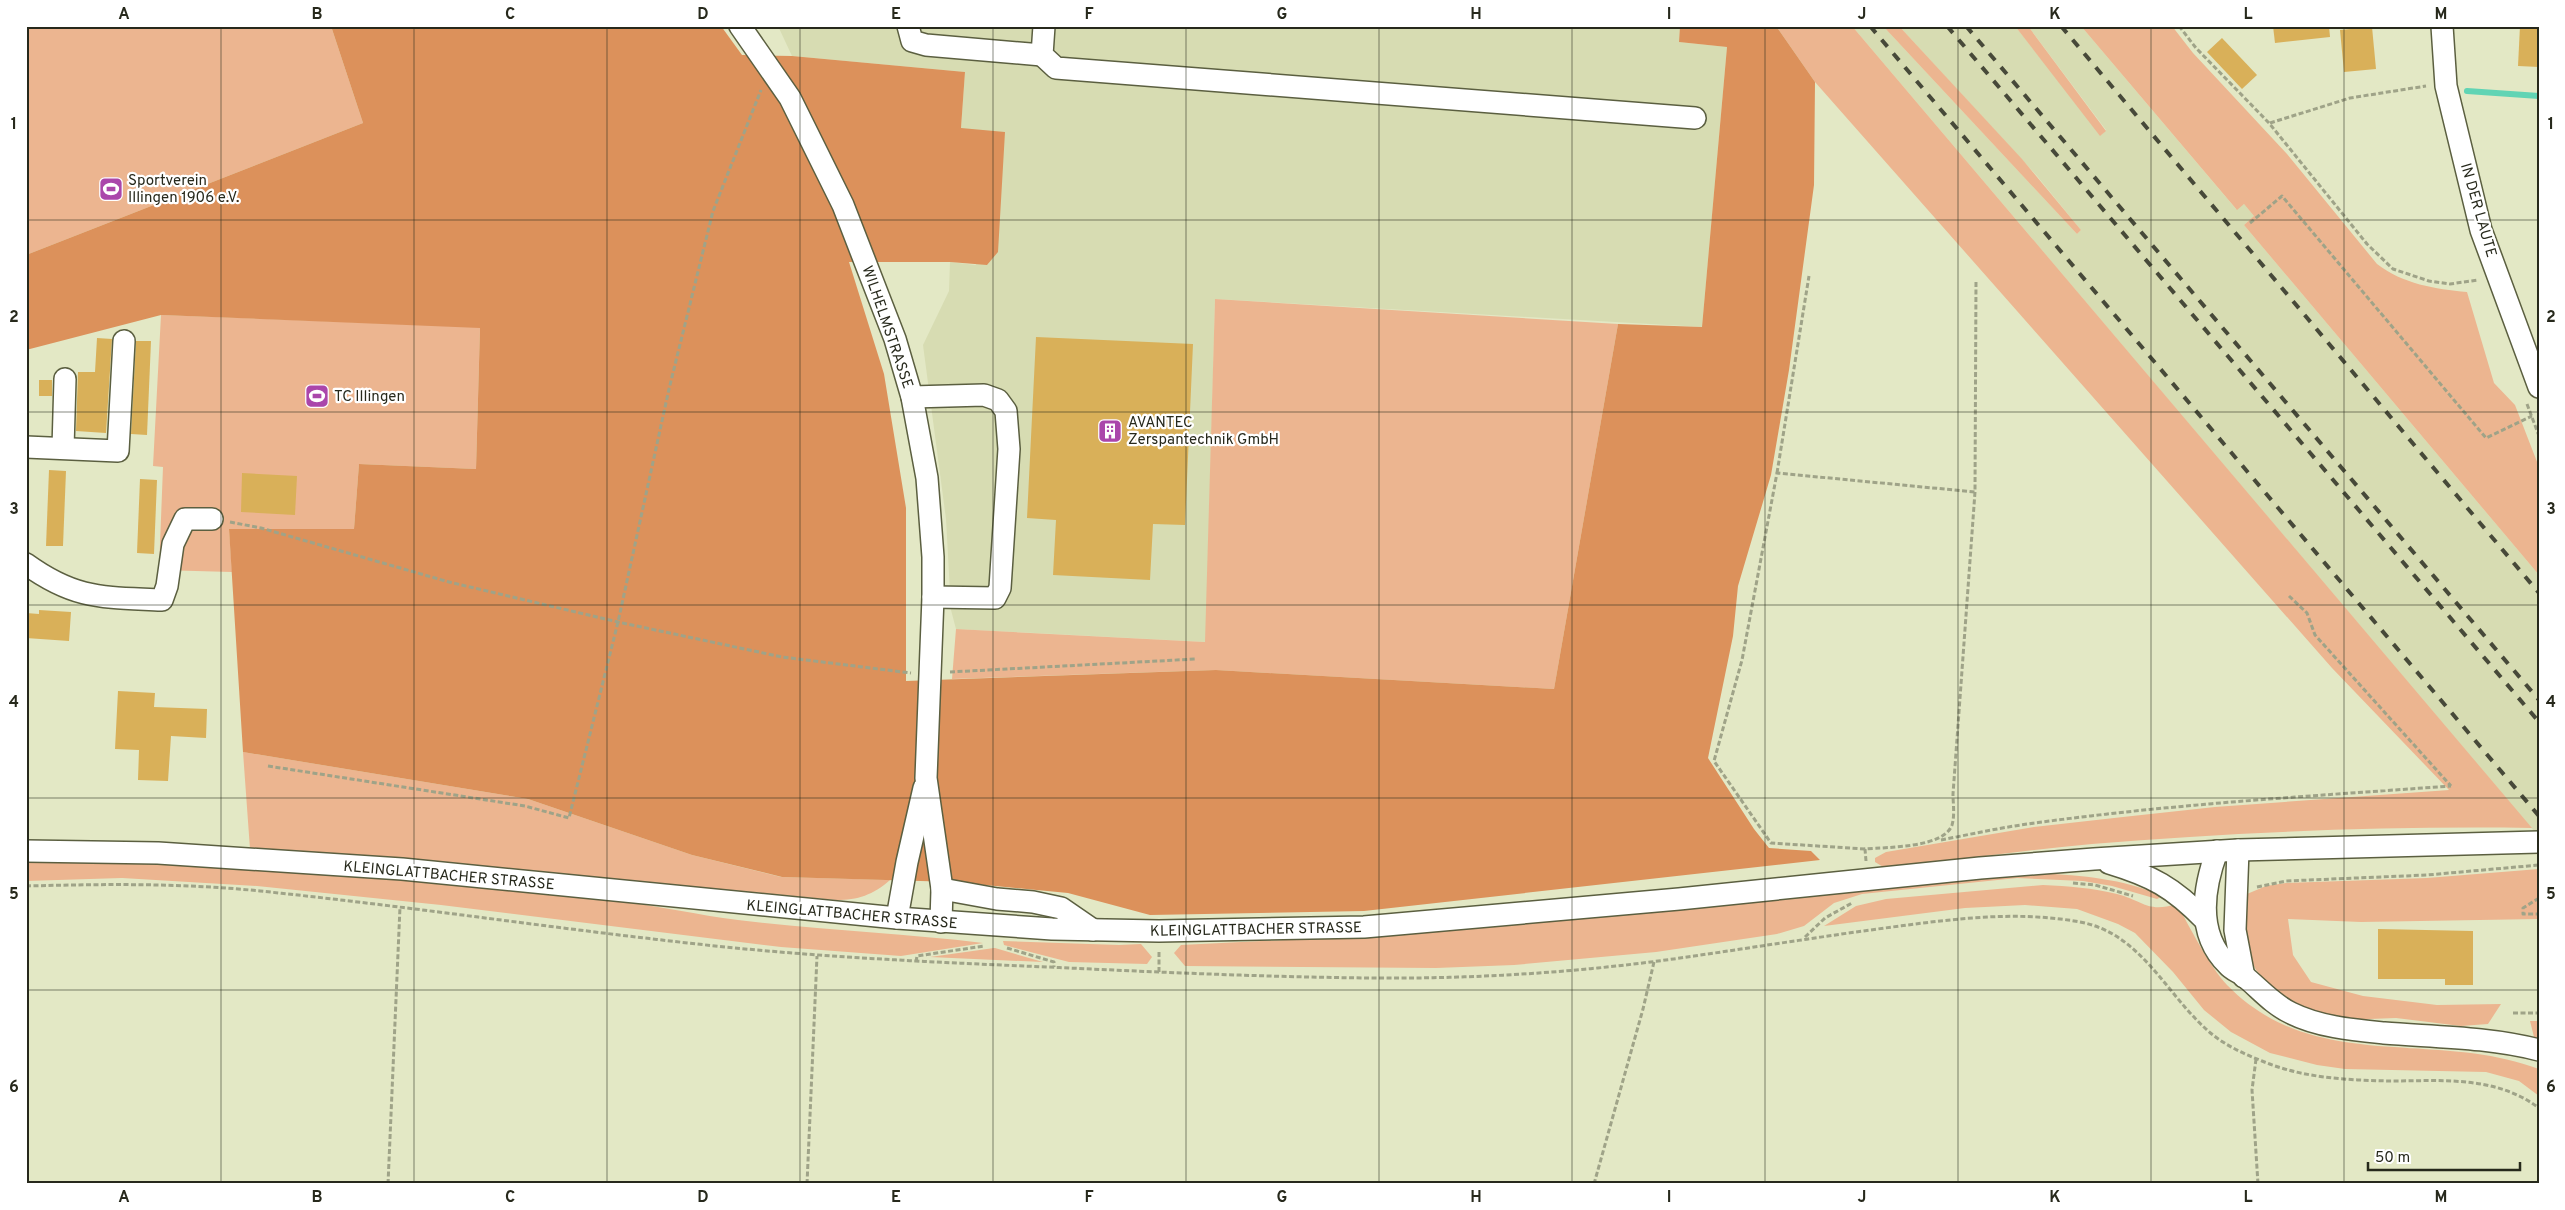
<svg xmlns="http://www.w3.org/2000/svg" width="2565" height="1210" viewBox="0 0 2565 1210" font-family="Overpass,sans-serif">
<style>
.built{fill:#d7dcb2}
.green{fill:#ecb590}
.forest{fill:#dc915b}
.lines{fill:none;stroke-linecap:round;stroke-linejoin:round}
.stream{stroke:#61d4b4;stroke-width:6}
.building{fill:#d9b059}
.minor-casing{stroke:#5b5f40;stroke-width:24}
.path{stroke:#9fa388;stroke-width:3;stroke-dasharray:5 2.5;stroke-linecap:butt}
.minor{stroke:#fff;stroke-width:21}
.rail{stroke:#474939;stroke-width:4;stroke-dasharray:9 9;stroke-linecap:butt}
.grid{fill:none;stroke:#27291c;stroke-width:1;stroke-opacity:0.55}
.labels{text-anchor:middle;stroke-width:4.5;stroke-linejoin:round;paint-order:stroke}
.poi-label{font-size:15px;fill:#27291c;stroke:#fff;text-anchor:start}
.street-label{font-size:15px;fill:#27291c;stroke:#fff}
.neatline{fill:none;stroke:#27291c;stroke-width:2}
.grid-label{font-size:16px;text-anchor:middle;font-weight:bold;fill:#27291c}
</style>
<rect width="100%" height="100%" fill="#e3e8c5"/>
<g class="built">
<polygon points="778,26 1680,26 1679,42 1727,47 1702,327 1215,299 1206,642 956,629 951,610 946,519 923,345 949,291 950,262 976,265 961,128 965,72 792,56"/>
<polygon points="1852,26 1883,26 2077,234 2081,230 2037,176 1899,26 2015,26 2101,135 2106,130 2028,26 2081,26 2236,209 2244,204 2254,216 2244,225 2539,575 2539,837"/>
</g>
<g class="green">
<polygon points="26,26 331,26 363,123 26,255"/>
<path d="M1776 26H1852L2532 828C2386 826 2237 832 2092 844 2023 850 1954 861 1885 868L1875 862V858L1886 852 2034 827 2123 817 2215 807 2449 790 2332 668 1815 82Z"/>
<polygon points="1883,26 1899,26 2022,159 2081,230 2077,234"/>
<polygon points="2015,26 2028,26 2106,131 2100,136"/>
<path d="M2081 26H2172L2193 53 2287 154 2377 264C2403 284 2435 289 2467 292L2494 383 2515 405 2539 467V575L2244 225 2254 216 2244 204 2237 210Z"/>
<polygon points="1215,299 1618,324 1554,689 1216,670 952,679 956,629 1205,642"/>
<polygon points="161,315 480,327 476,469 359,464 354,529 229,529 232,572 159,570 163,467 153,466"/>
<path d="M243 752 528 799 692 855 781 877 890 880C873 895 858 900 836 900L363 856 250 849Z"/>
<path d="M26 861C224 862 422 879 619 901 659 906 698 915 738 920 819 930 902 933 983 943L901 956 781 947 441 905 257 886 122 878 26 881Z"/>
<polygon points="2539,869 2539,950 2538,919 2361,922 2288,919 2293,955 2311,982 2363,996 2437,1005 2501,1004 2488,1024 2461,1026 2396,1018 2343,1020 2296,1006 2275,992 2256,970 2245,949 2240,907 2247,894 2266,886 2286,883 2427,878"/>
<path d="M2038 873C2085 876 2120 878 2163 896L2157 899 2112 886 2083 881 2017 878 1862 894 1834 903 1804 926 1777 934 1656 952 1514 965 1436 968 1185 966 1174 953 1181 945 1347 937 1477 928Z"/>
<path d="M2043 885C2068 886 2093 888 2117 894 2144 901 2147 913 2177 904 2189 926 2210 967 2227 985 2315 1075 2432 1029 2539 1069V1096L2519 1081 2486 1072 2345 1069 2317 1065 2270 1053 2231 1032 2204 1010 2173 972 2135 933 2118 924 2077 909 2025 905 1965 908 1824 926 1856 906 1886 899Z"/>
<polygon points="1003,941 1119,945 1141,944 1152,957 1147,964 1069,962 1004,945"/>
<polygon points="995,948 1043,962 930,957 994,948"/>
<polygon points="2530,1021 2539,1021 2539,1040 2534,1037"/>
</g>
<polygon class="forest" points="331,26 721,26 742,55 792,56 965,72 961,128 1005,132 998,252 987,265 950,262 849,262 884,374 906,508 906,681 1216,670 1554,689 1618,324 1702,327 1727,47 1679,42 1680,26 1776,26 1815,82 1814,185 1789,370 1771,475 1738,586 1733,636 1708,758 1754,829 1769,848 1811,851 1820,860 1364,911 1150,915 1068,893 955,882 782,877 692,855 528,799 243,752 229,529 354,529 359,464 476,469 480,328 161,315 26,350 26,255 363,123"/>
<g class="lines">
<polyline class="stream" points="2467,91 2539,96"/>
</g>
<g class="building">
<polygon points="2273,26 2329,26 2330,37 2275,43"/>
<polygon points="2520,26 2539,26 2539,67 2518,66"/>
<polygon points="2372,27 2376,69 2344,72 2340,30"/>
<polygon points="2222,38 2257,75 2242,89 2207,52"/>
<polygon points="1036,337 1193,344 1185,525 1153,524 1150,580 1053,575 1056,520 1027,518"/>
<polygon points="97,338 112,339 106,433 76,431 78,372 95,372"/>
<polygon points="136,341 151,341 147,435 131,434"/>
<rect x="39" y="380" width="13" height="16"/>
<polygon points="49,470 66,471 63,546 46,546"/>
<polygon points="242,473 297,476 295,515 241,512"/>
<polygon points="140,479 157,480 154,554 137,553"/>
<polygon points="39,610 71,612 69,641 26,638 26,613 39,614"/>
<polygon points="118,691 155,693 154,707 207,709 206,738 171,736 168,781 138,780 139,750 115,749"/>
<polygon points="2378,929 2473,931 2473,985 2445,985 2445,979 2378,979"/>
</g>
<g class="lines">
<g class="minor-casing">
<g id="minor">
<polyline points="740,26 790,98 843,205 895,339 912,397 927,478 933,557 933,597 926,778 942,889 941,922"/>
<polyline points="908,26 912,41 926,45 1042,55"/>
<polyline points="1044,26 1042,55 1056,68 1695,118"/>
<polyline points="2442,26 2446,86 2481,230 2539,387"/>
<polyline points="912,397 984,395 998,400 1006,411 1009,449 1000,588 995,598 933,597"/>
<polyline points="26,447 118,451 124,341"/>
<polyline points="63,448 65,379"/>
<path d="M26 564C76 600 103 597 162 600L167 586 173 544 185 519H212"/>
<polyline points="2238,850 2235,930 2244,977"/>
<polyline points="26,851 158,853 402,869 897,918 1052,929 1159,931 1364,927 1679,899 1980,868 2094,859 2238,850 2539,842"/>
<path d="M2217 851C2203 889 2196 934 2228 965 2232 970 2239 972 2244 976 2260 989 2272 1004 2291 1013 2319 1027 2354 1030 2384 1033 2435 1037 2489 1037 2539 1050"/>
<path d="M2109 863C2152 876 2173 887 2205 920"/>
<polyline points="942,889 997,899 1033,902 1061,908 1093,930"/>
<polyline points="897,918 907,862 924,788"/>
</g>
</g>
<g class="path">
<polyline points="2179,26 2196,48 2269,123 2367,244 2393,269 2429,281 2450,284 2478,280"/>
<polyline points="2270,123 2350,98 2426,86"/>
<polyline points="2250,223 2282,196 2486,438 2532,416"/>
<polyline points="2527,404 2539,436"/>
<polyline points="1777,473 1809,276"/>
<polyline points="230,522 261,528 449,582 618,622 782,657 911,673"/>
<polyline points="2289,596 2307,613 2315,635 2451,786"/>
<polyline points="950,672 1196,659"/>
<polyline points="268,766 525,806 569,818 618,622 669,389 713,211 761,90"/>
<path d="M1941 840C1972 834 2003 827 2035 823 2173 804 2312 796 2451 786"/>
<polyline points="1865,849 1771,843 1714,761 1742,660 1777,473 1975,492"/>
<path d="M1866 861 1865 849C1887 847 1944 848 1952 825 1955 815 1953 804 1953 794L1975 492 1976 280"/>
<polyline points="2073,883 2095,885 2133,896"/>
<path d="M26 886C104 884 182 883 260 891 406 906 551 928 697 944 814 957 930 962 1047 967 1155 972 1263 977 1371 978 1479 979 1587 972 1694 956 1763 946 1831 935 1900 926 1960 918 2020 911 2080 922 2140 933 2165 992 2206 1029 2222 1044 2242 1053 2262 1061 2302 1078 2346 1080 2389 1081 2441 1081 2495 1075 2539 1108"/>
<polyline points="2257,887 2286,881 2427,875 2539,865"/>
<polyline points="2539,898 2523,908 2523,914 2539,914"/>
<polyline points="1805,937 1825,918 1852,903"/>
<polyline points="1007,948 1054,962 1054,967"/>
<polyline points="1159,952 1159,973"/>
<polyline points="916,962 917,956 984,946"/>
<polyline points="2513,1013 2539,1013"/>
<polyline points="2256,1059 2252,1090 2258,1184"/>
<polyline points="388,1184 400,907"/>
<polyline points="807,1184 817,956"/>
<polyline points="1594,1184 1643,1009 1654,962"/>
</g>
<use href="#minor" class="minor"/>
<g class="rail">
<polyline points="1870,26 2539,816"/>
<polyline points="1947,26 2539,722"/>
<polyline points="1966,26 2539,700"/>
<polyline points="2061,26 2539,593"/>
</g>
</g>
<path class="grid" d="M221 26V1184M414 26V1184M607 26V1184M800 26V1184M993 26V1184M1186 26V1184M1379 26V1184M1572 26V1184M1765 26V1184M1958 26V1184M2151 26V1184M2344 26V1184M26 220H2539M26 412H2539M26 605H2539M26 798H2539M26 990H2539"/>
<defs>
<g id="stadium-square" transform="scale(1.25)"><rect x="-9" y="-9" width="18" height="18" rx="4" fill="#aa46ab" stroke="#fff"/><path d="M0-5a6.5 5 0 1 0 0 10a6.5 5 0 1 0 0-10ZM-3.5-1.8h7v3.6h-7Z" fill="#fff"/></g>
<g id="building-square" transform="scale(1.25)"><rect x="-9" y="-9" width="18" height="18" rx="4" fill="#aa46ab" stroke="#fff"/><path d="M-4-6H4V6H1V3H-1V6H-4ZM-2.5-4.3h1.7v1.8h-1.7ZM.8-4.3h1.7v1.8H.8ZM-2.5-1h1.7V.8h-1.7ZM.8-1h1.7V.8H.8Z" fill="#fff"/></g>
</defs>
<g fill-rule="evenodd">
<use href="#stadium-square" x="111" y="189"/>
<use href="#stadium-square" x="317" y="396"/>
<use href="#building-square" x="1110" y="431"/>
</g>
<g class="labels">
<g class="poi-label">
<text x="128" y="185">Sportverein<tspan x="128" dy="17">Illingen 1906 e.V.</tspan></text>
<text x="334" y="401">TC Illingen</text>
<text x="1128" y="427">AVANTEC<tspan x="1128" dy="17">Zerspantechnik GmbH</tspan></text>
</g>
<g class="street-label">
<text transform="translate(2479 210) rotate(74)" y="5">IN DER LAUTE</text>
<text transform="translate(888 327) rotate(71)" y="5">WILHELMSTRASSE</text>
<text transform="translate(449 875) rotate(5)" y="5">KLEINGLATTBACHER STRASSE</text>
<text transform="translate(852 914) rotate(5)" y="5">KLEINGLATTBACHER STRASSE</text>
<text transform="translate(1256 929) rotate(-1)" y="5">KLEINGLATTBACHER STRASSE</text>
</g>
</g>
<rect width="2565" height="1210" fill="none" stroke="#ffffff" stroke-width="55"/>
<path d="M2368 1162v8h152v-8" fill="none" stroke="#27291c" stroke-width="2.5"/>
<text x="2375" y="1162" font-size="15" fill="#27291c" stroke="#ffffff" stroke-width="4" paint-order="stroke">50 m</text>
<rect x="28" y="28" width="2510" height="1154" class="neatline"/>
<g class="grid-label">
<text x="124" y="19">A</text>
<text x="317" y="19">B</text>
<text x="510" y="19">C</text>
<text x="703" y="19">D</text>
<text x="896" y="19">E</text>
<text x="1089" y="19">F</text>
<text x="1282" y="19">G</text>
<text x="1476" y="19">H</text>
<text x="1669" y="19">I</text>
<text x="1862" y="19">J</text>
<text x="2055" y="19">K</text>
<text x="2248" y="19">L</text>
<text x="2441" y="19">M</text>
<text x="14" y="129">1</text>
<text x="2551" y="129">1</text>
<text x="14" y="322">2</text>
<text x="2551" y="322">2</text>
<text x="14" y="514">3</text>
<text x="2551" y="514">3</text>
<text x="14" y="707">4</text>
<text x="2551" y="707">4</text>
<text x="14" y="899">5</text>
<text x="2551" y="899">5</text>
<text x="14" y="1092">6</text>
<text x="2551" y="1092">6</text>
<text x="124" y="1202">A</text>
<text x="317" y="1202">B</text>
<text x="510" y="1202">C</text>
<text x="703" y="1202">D</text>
<text x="896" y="1202">E</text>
<text x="1089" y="1202">F</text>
<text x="1282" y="1202">G</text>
<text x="1476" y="1202">H</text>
<text x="1669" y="1202">I</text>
<text x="1862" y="1202">J</text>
<text x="2055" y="1202">K</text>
<text x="2248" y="1202">L</text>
<text x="2441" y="1202">M</text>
</g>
</svg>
